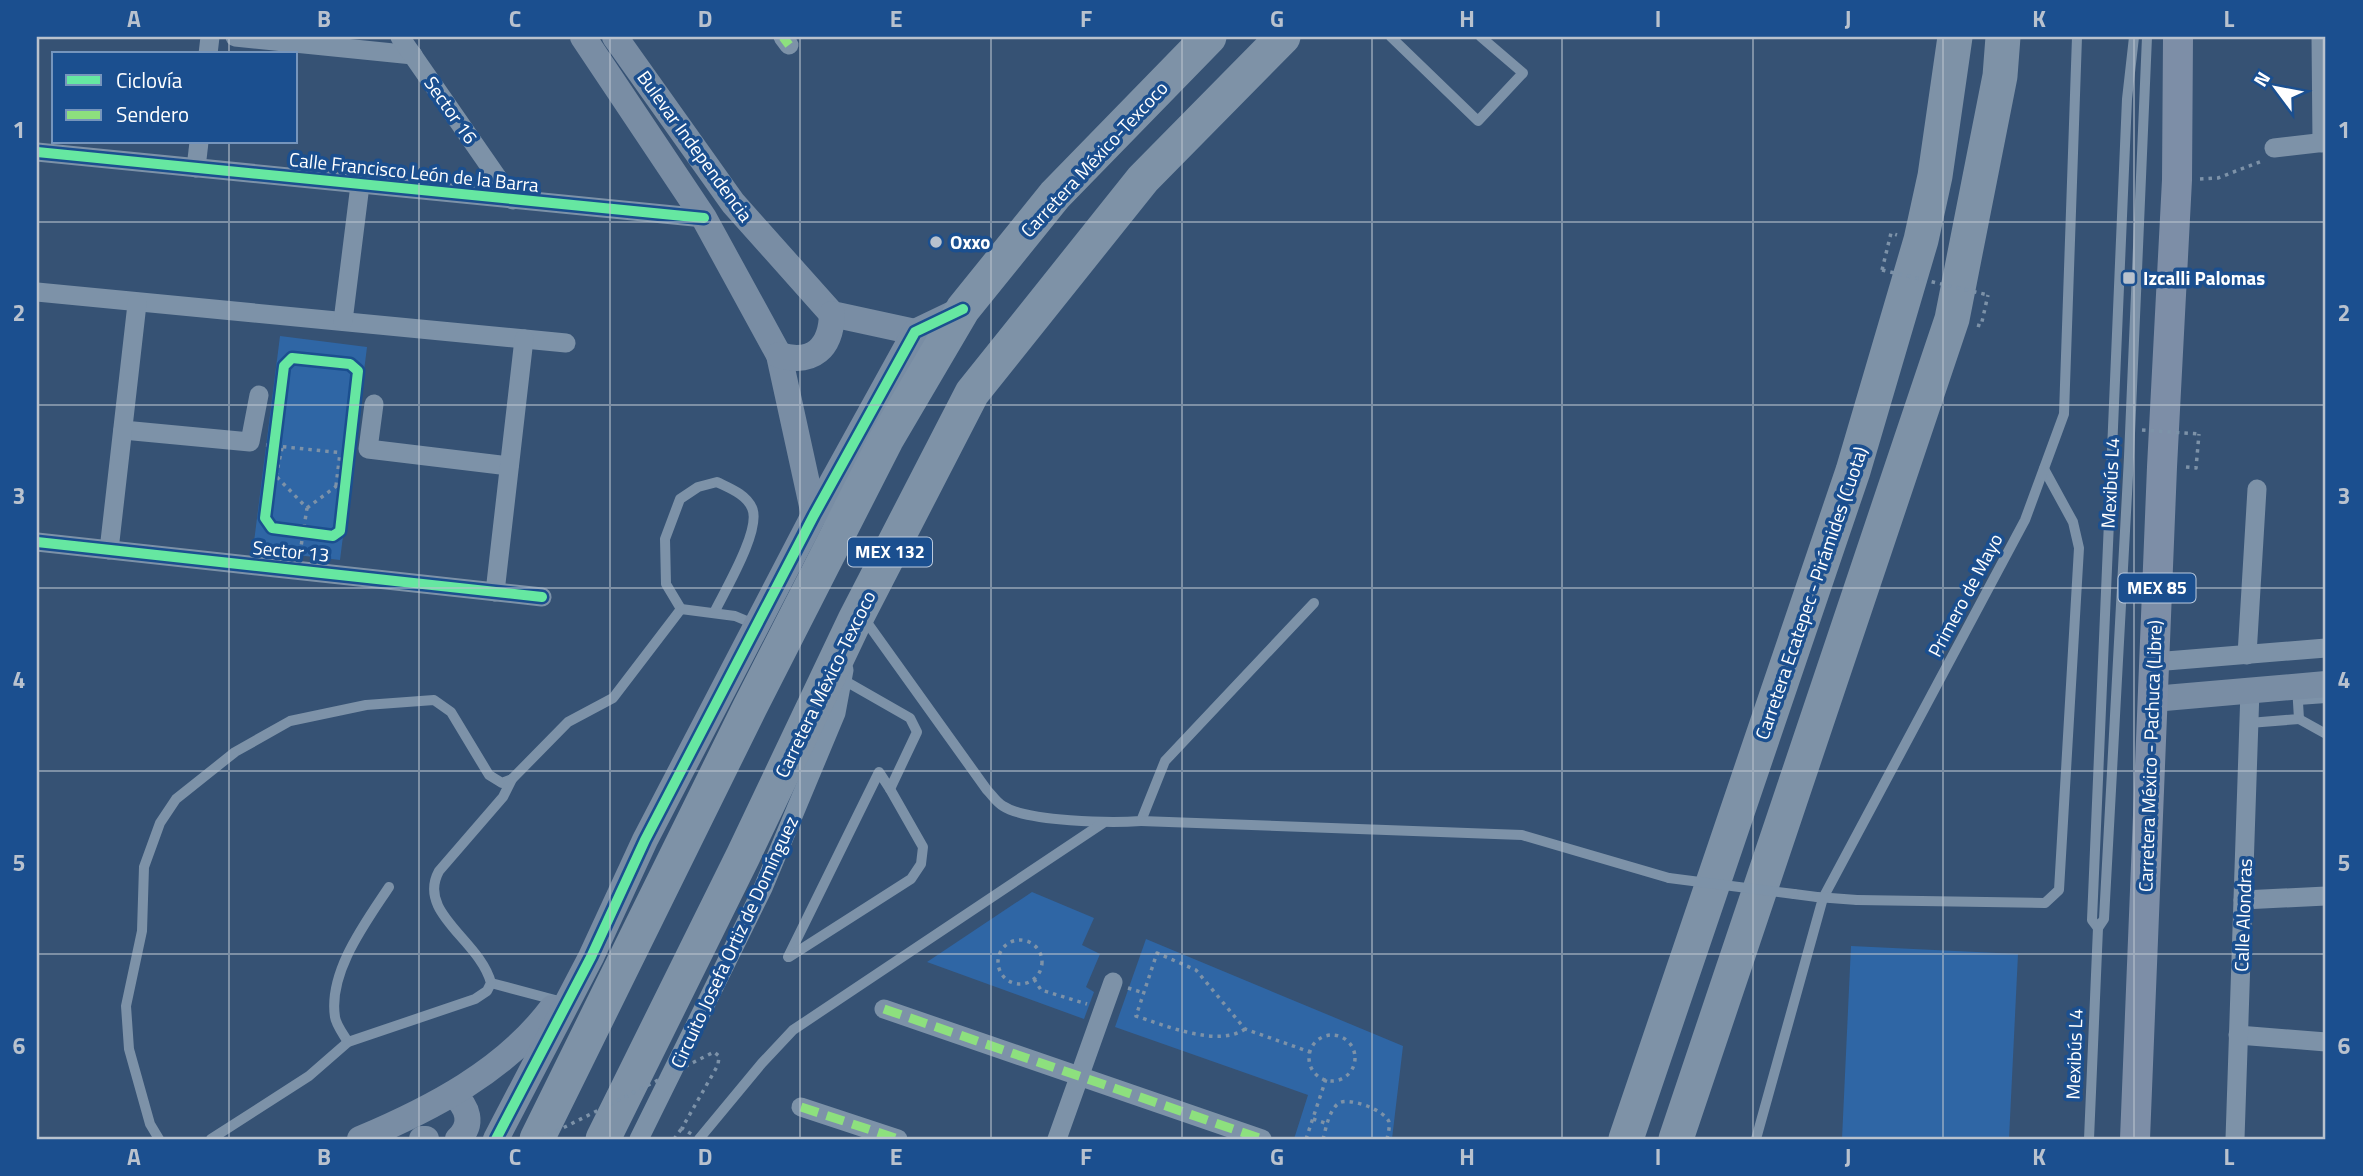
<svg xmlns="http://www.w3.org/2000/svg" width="2363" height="1176" viewBox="0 0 2363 1176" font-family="'Titillium Web',sans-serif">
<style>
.green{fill:#2f66a5}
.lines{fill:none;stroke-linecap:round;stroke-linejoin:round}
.path{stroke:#7d92a8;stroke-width:3.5;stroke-dasharray:3.5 5;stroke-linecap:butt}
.lane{stroke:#7d92a8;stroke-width:10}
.street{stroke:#7d92a8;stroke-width:19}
.secondary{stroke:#798da4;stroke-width:26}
.primary{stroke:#7d8ea7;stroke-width:30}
.highway{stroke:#7e92a7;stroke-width:35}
.path-bridge{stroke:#7d92a8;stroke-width:3.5;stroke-dasharray:3.5 5;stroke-linecap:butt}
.lane-bridge{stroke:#7d92a8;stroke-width:10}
.quiet{stroke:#8de07e;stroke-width:9;stroke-dasharray:18 9;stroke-linecap:butt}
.cycleway-casing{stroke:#1b4f8f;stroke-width:15}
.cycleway{stroke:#66e7a1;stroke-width:10}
.grid{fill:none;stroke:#b9c2ce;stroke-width:2;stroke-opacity:0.55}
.poi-dot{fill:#b9c2ce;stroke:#1b4f8f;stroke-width:2.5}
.labels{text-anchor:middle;stroke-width:7;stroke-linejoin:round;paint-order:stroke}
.shield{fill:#1b4f8f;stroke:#bbcadd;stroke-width:2}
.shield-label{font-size:18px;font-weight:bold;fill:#fff}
.street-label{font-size:19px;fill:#fff;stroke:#1b4f8f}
.poi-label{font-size:19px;font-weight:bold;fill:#fff;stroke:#1b4f8f;text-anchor:start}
.neatline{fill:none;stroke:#b9c2ce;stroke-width:2.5}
.grid-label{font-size:23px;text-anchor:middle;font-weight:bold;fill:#b9c2ce}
</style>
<rect width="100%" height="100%" fill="#365274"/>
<g class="green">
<polygon points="280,336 367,347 340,560 253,550"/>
<polygon points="1032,892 1094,918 1082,945 1100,954 1086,987 1094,992 1084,1019 927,962"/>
<polygon points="1146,939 1403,1046 1392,1139 1294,1139 1308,1095 1115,1027"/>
<polygon points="1851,946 2018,954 2009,1139 1842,1139"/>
</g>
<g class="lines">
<g class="path">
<polyline points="2200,179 2218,178 2262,161"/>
<polyline points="1882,270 1891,233 1897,235"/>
<polyline points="1977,325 1981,326 1988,295"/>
<polyline points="266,445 353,454"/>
<polyline points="2186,467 2196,468 2199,434"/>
<polyline points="271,471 307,508 300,553"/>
<polyline points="276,476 282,448"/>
<polyline points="336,486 340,453"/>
<polyline points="307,508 346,479"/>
<circle cx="1020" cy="962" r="22"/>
<polyline points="1034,979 1041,990 1087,1004"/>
<polyline points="1128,988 1144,993"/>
<path d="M1245 1029C1218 1048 1164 1025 1136 1016L1157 953 1196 970 1245 1029 1310 1052"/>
<circle cx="1332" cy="1058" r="23"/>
<polyline points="1313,1119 1328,1124"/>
<polyline points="674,1139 682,1128"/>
<polyline points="1306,1139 1326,1079"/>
<path d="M1323 1139C1326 1128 1329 1110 1339 1103 1349 1097 1385 1110 1389 1122 1390 1127 1388 1134 1387 1139"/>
</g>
<g class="lane">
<polyline points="1391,37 1478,121 1523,73 1481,37"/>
<path d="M681 609 666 584 665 539 680 499 698 487 717 482C729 488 746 494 752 508 762 529 724 592 714 613"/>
<path d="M863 617 987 790C992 795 997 803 1003 806 1027 822 1112 823 1141 821L1165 761 1314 603"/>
<polyline points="2298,700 2326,698"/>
<polyline points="2299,719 2326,734"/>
<polyline points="2249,723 2299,719 2297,686"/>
<polyline points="1141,821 1522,835 1669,878"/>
<polyline points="1794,894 1817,897"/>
<polyline points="1857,900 2045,903 2059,890 2079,548 2073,522 2044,469"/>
<polyline points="2098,928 2092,920 2127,99 2134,37"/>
<polyline points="788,957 879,772 890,789 917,732 910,718 840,678"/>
<polyline points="789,957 911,879 921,864 923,847 890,789"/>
<polyline points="491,983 555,1000"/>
<path d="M348 1042C344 1035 336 1025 335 1017 328 972 366 922 389 887"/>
<polyline points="159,1139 150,1124 129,1049 126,1006 142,931 144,867 160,823 176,799 235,752 290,721 366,705 434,700 451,712 489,775 502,783 512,779"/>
<path d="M211 1139 309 1076 348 1042 475 999 487 991 491 983C480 940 416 913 439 871L503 797 512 779 568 722 613 698 681 609 735 616 754 624"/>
<polyline points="699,1139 762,1063 793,1030 1103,823"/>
<polyline points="1756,1139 1823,898 2025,520 2064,414 2077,37"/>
<polyline points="2089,1139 2098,928 2104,919 2129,457 2147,37"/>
</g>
<g class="street">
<polyline points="235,37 413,55"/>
<polyline points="400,37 513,200"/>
<polyline points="783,37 789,45"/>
<polyline points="2321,37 2322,143"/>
<polyline points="208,54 210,37"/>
<polyline points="2274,148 2326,142"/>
<polyline points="37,152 704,218"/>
<polyline points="196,168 199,142"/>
<polyline points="37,292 566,343"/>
<polyline points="343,321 360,185"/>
<polyline points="374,404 368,449 509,466"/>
<polyline points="123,430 250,442 259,395"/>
<polyline points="37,542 542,597"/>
<polyline points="109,550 137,304"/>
<polyline points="495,592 524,339"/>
<polyline points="2247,655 2257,489"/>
<polyline points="2154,662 2326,648"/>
<polyline points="2243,900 2326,896"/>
<polyline points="884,1009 1262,1139"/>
<polyline points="2238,1035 2326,1042"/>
<polyline points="801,1107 898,1139"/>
<polyline points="639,1139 763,888 836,713 844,670"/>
<polyline points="1057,1139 1113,982"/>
<polyline points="2235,1139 2250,690"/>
</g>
<g class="secondary">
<polyline points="583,37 704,218 779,355 814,515"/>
<polyline points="615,37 733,203 832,314 915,332"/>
<path d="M779 355C813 365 831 348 832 314"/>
<polyline points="2153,699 2326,684"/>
<path d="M453 1094C468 1107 474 1124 458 1139"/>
<path d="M360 1139C431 1109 505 1071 552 1008"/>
<polyline points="422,1139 426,1139"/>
<polyline points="496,1139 591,957 645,840 814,515 915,332 963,309"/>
</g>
<polyline class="primary" points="2135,1139 2162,467 2177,180 2178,37"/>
<g class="highway">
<polyline points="537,1139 750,707 886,440 963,309 1055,195 1209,37"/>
<polyline points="603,1139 743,856 855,620 972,393 1143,179 1283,37"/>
<polyline points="1626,1139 1853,471 1921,240 1935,176 1955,37"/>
<polyline points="1676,1139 1952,319 2000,76 2003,37"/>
</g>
<g class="path-bridge">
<polyline points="1882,270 1988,295"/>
<polyline points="2142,430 2199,434"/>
<polyline points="541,1139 714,1052 719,1056 718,1065 682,1128 699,1139"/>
</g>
<g class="lane-bridge">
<polyline points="1669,878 1794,894"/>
<polyline points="1817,897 1857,900"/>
</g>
<g class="quiet">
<polyline points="783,37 789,45"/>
<polyline points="884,1009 1262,1139"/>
<polyline points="801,1107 898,1139"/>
</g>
<g class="cycleway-casing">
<g id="cycleway">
<polyline points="37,152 704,218"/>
<polygon points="292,358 350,364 358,371 340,531 333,536 272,528 265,518 284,366"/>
<polyline points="37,542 542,597"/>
<polyline points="496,1139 591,957 645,840 814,515 915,332 963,309"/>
</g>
</g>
<use href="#cycleway" class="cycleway"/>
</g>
<path class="grid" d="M229 37V54M419 37V1139M610 37V1139M800 37V1139M991 37V1139M1182 37V1139M1372 37V1139M1562 37V1139M1753 37V1139M1943 37V1139M2134 37V1139M229 142V1139M37 222H2326M37 405H2326M37 588H2326M37 771H2326M37 954H2326"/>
<g class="poi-dot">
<circle cx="936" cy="242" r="7"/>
<rect x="2122" y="271" width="14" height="14" rx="3.5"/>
</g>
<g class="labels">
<g class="shield">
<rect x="848" y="537.5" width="84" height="29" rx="5"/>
<rect x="2118.5" y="573.5" width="77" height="29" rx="5"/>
</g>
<g class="shield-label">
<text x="890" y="558">MEX 132</text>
<text x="2157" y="594">MEX 85</text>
</g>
<g class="street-label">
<text transform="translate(451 110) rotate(55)" y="7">Sector 16</text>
<text transform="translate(695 146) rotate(54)" y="7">Bulevar Independencia</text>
<text transform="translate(1094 159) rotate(-47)" y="7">Carretera México-Texcoco</text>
<text transform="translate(414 172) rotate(6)" y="7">Calle Francisco León de la Barra</text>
<text transform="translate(2110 483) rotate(-87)" y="7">Mexibús L4</text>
<text transform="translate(291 551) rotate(6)" y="7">Sector 13</text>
<text transform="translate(1811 593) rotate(-71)" y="7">Carretera Ecatepec - Pirámides (Cuota)</text>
<text transform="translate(1965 595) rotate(-62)" y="7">Primero de Mayo</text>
<text transform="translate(825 684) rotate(-64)" y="7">Carretera México-Texcoco</text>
<text transform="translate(2150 756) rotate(-88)" y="7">Carretera México - Pachuca (Libre)</text>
<text transform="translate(2243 915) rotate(-88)" y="7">Calle Alondras</text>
<text transform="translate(734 942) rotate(-65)" y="7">Circuito Josefa Ortiz de Domínguez</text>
<text transform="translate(2074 1054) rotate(-88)" y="7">Mexibús L4</text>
</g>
<g class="poi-label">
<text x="950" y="249">Oxxo</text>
<text x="2143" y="285">Izcalli Palomas</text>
</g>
</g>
<rect width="2363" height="1176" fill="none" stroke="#1b4f8f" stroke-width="77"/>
<rect x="52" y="52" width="245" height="91" fill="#1b4f8f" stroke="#7695bc" stroke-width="2"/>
<rect x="66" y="75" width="35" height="10" fill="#66e7a1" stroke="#7695bc" stroke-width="2"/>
<text x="116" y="88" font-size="21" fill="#ffffff">Ciclovía</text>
<rect x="66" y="110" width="35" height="10" fill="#8de07e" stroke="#7695bc" stroke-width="2"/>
<text x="116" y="122" font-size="21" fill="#ffffff">Sendero</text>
<g transform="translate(2276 88) rotate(302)" stroke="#1b4f8f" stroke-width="5" paint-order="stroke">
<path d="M0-5L12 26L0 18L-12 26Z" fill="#ffffff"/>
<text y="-10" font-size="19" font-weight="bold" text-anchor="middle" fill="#ffffff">N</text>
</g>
<rect x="38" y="38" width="2286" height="1100" class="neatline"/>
<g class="grid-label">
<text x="134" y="27">A</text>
<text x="324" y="27">B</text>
<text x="515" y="27">C</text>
<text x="705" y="27">D</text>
<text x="896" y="27">E</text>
<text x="1086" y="27">F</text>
<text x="1277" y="27">G</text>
<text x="1467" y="27">H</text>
<text x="1658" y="27">I</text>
<text x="1848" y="27">J</text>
<text x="2039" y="27">K</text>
<text x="2229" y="27">L</text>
<text x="19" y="138">1</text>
<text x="2344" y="138">1</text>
<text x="19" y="321">2</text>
<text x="2344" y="321">2</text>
<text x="19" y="504">3</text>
<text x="2344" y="504">3</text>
<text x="19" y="688">4</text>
<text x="2344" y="688">4</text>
<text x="19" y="871">5</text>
<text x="2344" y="871">5</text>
<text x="19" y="1054">6</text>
<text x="2344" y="1054">6</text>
<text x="134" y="1165">A</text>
<text x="324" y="1165">B</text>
<text x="515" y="1165">C</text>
<text x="705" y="1165">D</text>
<text x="896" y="1165">E</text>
<text x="1086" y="1165">F</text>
<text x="1277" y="1165">G</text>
<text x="1467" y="1165">H</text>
<text x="1658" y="1165">I</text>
<text x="1848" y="1165">J</text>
<text x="2039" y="1165">K</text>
<text x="2229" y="1165">L</text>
</g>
</svg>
